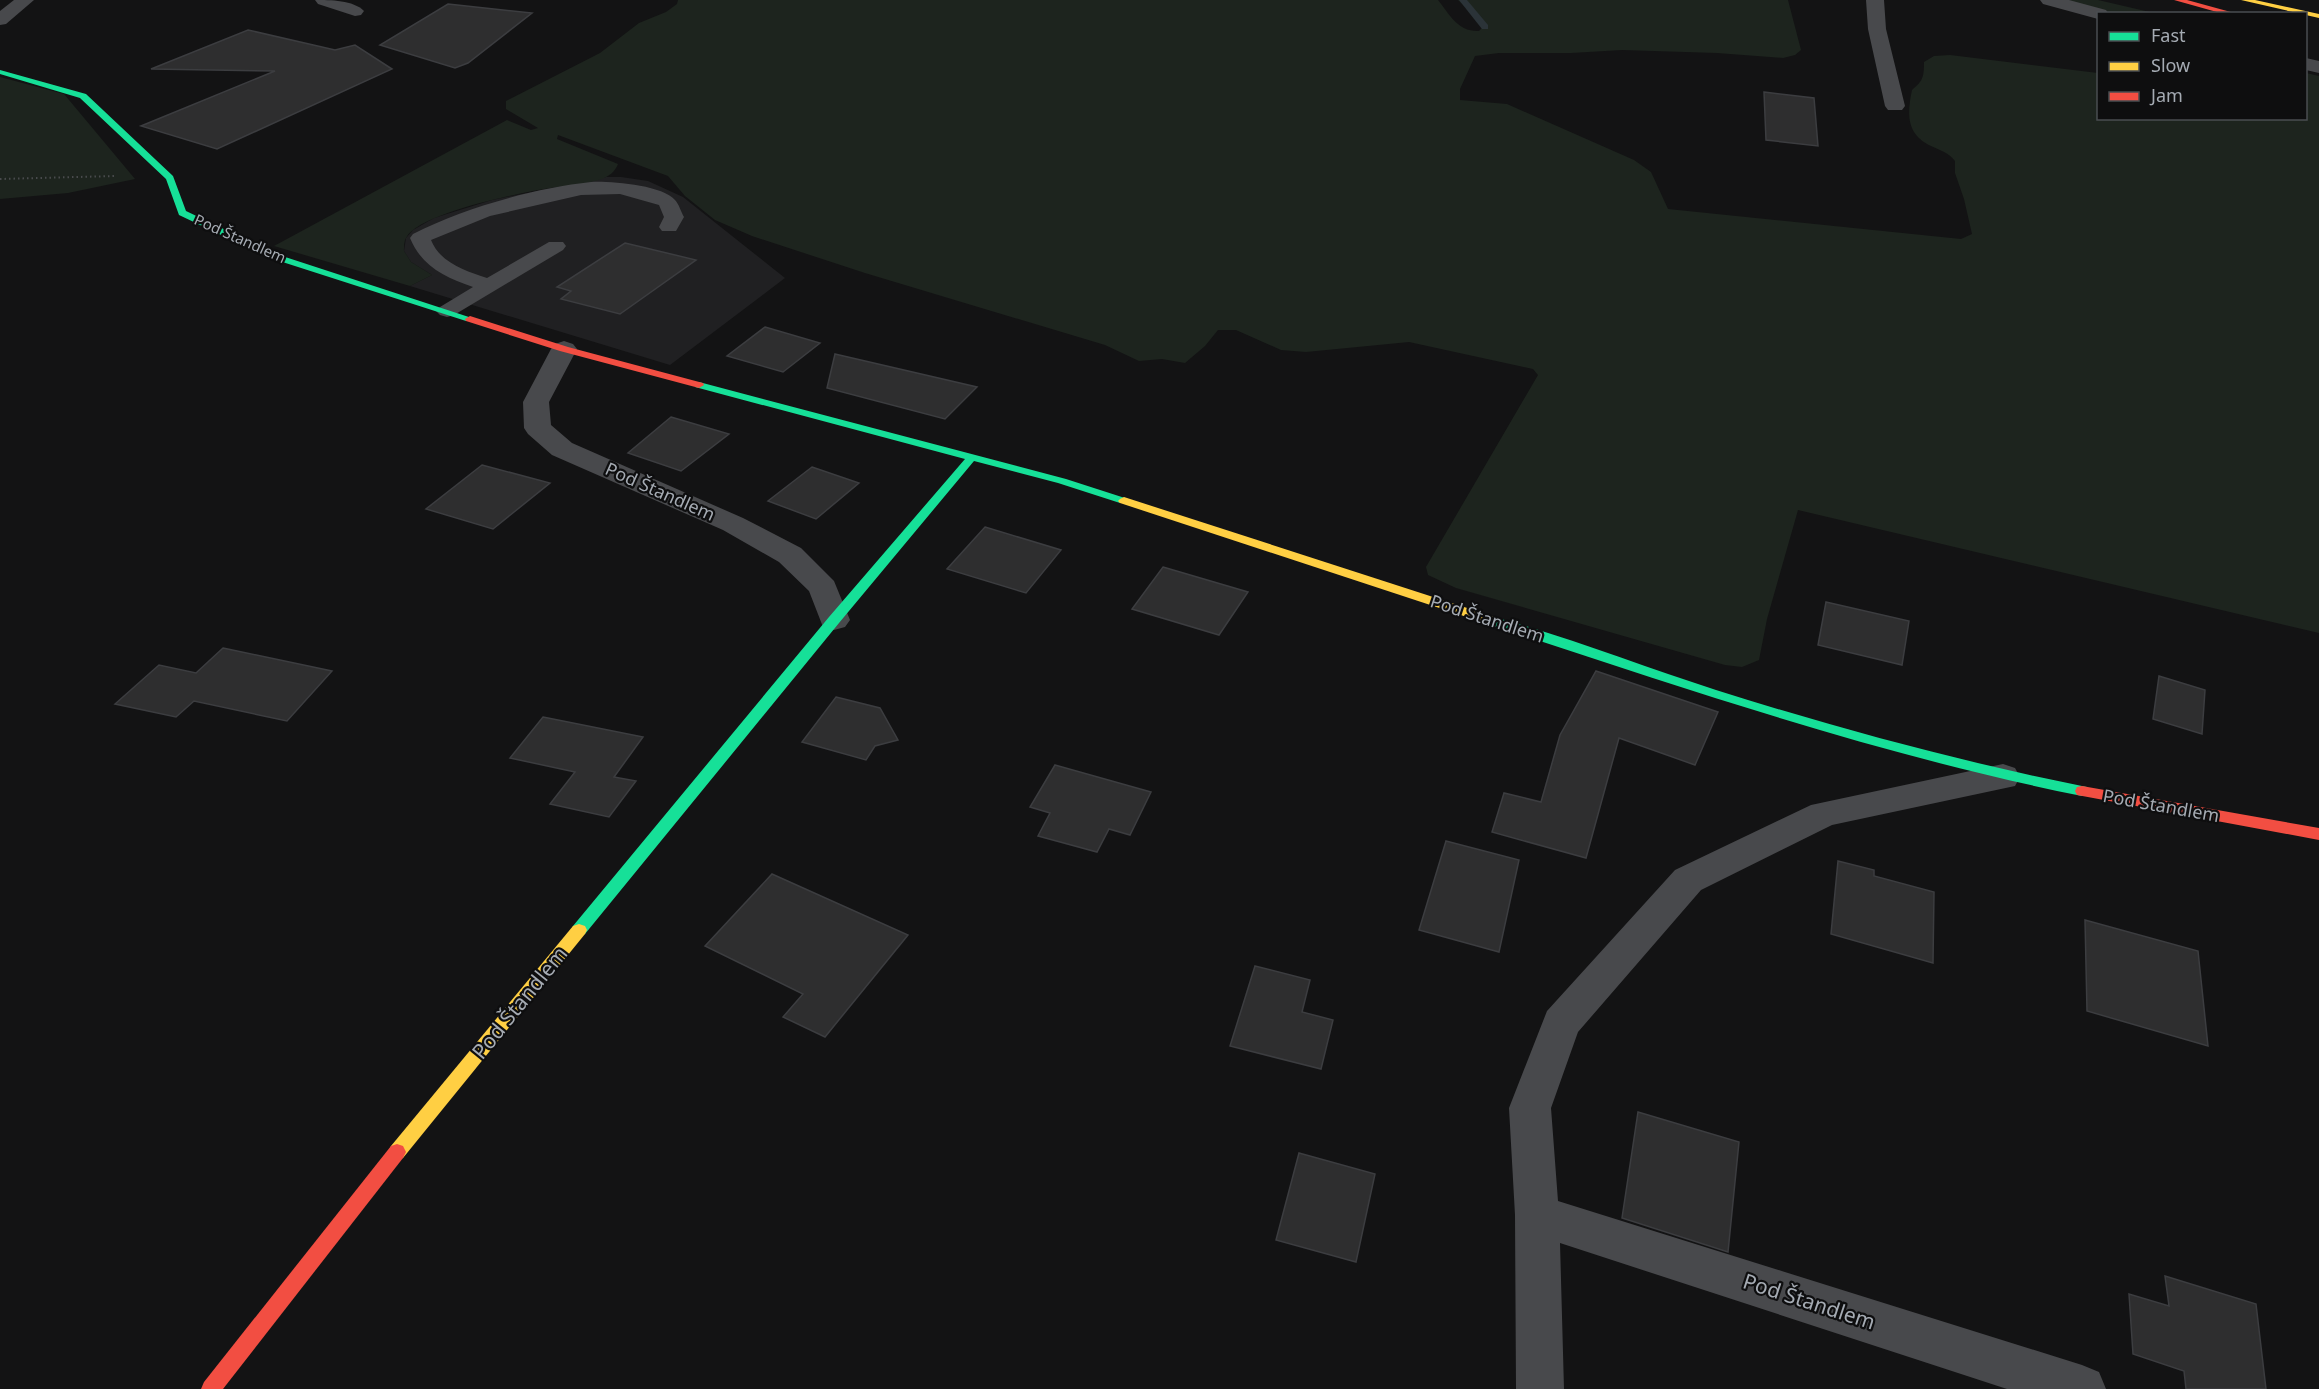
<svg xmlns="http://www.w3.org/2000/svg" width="2319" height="1389" viewBox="0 0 2319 1389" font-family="'Noto Sans',sans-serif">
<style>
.built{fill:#202022}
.green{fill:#1d241e}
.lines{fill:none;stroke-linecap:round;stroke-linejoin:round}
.stream{fill:#2b3338;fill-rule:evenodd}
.building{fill:#2e2e2f;stroke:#3c3d40;stroke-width:1.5}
.path{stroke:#494b4d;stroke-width:2;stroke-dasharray:1.5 3;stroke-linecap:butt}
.lane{fill:#48494c;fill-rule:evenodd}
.street{fill:#48494c;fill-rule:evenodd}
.fast{fill:#16e098;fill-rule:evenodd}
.slow{fill:#ffcf43;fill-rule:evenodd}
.jam{fill:#f24e42;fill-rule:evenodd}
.labels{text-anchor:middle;stroke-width:4.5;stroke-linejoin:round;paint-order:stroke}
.far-street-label{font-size:15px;fill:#a5abb3;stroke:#0e0e0f}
.street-label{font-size:18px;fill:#a5abb3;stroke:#0e0e0f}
.near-street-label{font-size:21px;fill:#a5abb3;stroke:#0e0e0f}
</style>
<rect width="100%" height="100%" fill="#131314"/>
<polygon class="built" points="606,177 621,177 648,181 683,197 785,278 670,365 410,286 432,275 411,262 404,251 406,238 413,230 434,218 492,200"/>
<g class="green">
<path d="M678 0H1438C1450 15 1458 32 1479 31L1483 27 1479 20 1458 0H1788L1801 50 1795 55 1783 58 1717 53 1622 50 1571 53H1499L1475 56 1460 89V100L1507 104 1634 160 1651 172 1668 209 1961 239 1972 234 1964 199 1955 173V161C1949 153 1940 150 1931 146 1906 134 1907 114 1912 90 1923 81 1924 77 1924 62L1934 56 1950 55 2098 73V118H2306V73L2319 76V633L1798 510 1767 619 1759 660 1742 667 1725 665 1456 588 1428 575 1426 567 1538 375 1533 369 1409 342 1306 352 1281 350 1236 330H1218L1205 346 1185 363 1162 359 1139 361 1105 345 865 273 752 236 715 220 685 196 668 176 558 135 557 139 618 164C615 172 609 176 602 179 581 186 559 186 538 190 512 195 418 214 406 238 404 241 404 247 404 251L411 262 432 275 410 286 274 246 507 120 531 130 538 128 506 109V101L600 53 639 23 666 12 677 4Z"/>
<polygon points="2061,0 2098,0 2154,13 2113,13"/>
<polygon points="0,77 64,94 135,179 68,193 0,199"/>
</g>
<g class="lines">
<polygon class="stream" points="1459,0 1467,0 1488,25 1488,29 1482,29"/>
</g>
<g class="building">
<polygon points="448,4 532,13 468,63 455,68 380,45"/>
<polygon points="248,30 335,50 355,45 392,69 217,149 141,126 275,71 151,69"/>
<polygon points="1764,92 1814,98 1818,146 1766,140"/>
<polygon points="625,243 696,260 620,314 561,299 571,291 557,287"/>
<polygon points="765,327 820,343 783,372 727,356"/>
<polygon points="835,354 977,387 945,419 827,388"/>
<polygon points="671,417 729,434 681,471 628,453"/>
<polygon points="482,465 550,483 493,529 426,509"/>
<polygon points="812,467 859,483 816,519 768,501"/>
<polygon points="985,527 1061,550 1026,593 947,569"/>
<polygon points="1163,567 1248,592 1219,635 1132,609"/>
<polygon points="1826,602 1909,621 1902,665 1818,645"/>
<polygon points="223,648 332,671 287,721 194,701 176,717 115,704 159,665 196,673"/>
<polygon points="1596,671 1718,712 1695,765 1619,738 1586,858 1492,832 1504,793 1541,802 1560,735"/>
<polygon points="2159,676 2205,690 2202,734 2153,719"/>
<polygon points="836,697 880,708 898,740 875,746 866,760 802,742"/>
<polygon points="543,717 643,737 614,777 636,781 609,817 550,804 575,772 510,758"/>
<polygon points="1055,765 1151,792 1130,835 1109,829 1097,852 1038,836 1050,813 1030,807"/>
<polygon points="1446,841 1519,860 1499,952 1419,930"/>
<polygon points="1838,861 1874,870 1874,876 1934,892 1933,963 1831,934"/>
<polygon points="772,874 908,935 825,1037 783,1017 803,994 705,946"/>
<polygon points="2085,920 2198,951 2208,1046 2087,1011"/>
<polygon points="1255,966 1310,980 1302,1012 1333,1020 1321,1069 1230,1046"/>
<polygon points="1638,1112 1739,1142 1728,1252 1622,1218"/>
<polygon points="1299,1153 1375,1174 1356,1262 1276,1240"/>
<polygon points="2165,1276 2256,1304 2266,1389 2186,1389 2184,1371 2133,1354 2129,1294 2169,1306"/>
</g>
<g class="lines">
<polyline class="path" points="0,179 115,176"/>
<path class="lane" d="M591 182C610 181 662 185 675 200 679 204 681 212 684 217L676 231H662L659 227 664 217 659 205 620 194 581 195 490 216 431 240C440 263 466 271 487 278L549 242H563L566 246 563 250 454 315 447 317 440 315 436 311 440 307 473 287C445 277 422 267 410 238L413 234C463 208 535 188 591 182Z"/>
<g class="street">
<polygon points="14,0 34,0 6,24 0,25 0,11"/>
<path d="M315 0C331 0 353 0 364 11L361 15 355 16 318 4Z"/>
<polygon points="1866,0 1884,0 1886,29 1905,106 1902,110 1888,110 1885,106 1868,29"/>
<polygon points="2040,0 2069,0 2106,10 2109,14 2098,14 2098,19 2043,4"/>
<polygon points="2306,58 2319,61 2319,73 2306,70"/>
<polygon points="564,341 573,344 577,349 549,402 551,425 572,443 743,518 801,548 834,581 850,620 845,627 834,630 823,627 809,591 779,562 723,530 552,455 528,434 524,428 523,402 551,349 555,344"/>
<polygon points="2003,764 2015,768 2020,777 2015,786 1832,825 1701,890 1578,1032 1551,1108 1558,1201 2082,1365 2099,1372 2106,1389 2007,1389 1560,1243 1564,1389 1516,1389 1515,1215 1509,1108 1547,1011 1675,870 1811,805"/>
</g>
<g class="fast">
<polygon points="0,70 86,94 173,176 186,211 276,254 475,319 474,321 466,321 270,258 179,215 166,179 80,98 0,74"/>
<polygon points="699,382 1066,479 1128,499 1130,501 1128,503 1120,503 1058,483 974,461 839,623 585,934 579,936 573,934 571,930 573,926 829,617 965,459 695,387 695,383"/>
<path d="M1490 616C1566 636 1641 666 1716 690 1836 728 1958 761 2082 786L2087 787 2089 791 2087 795 2082 796C1878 755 1683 688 1485 623L1484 620 1485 617Z"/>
</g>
<g class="slow">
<polygon points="2241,0 2255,0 2319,14 2319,18"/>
<polygon points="1124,497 1495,617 1496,620 1495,623 1485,623 1120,503 1118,501 1120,499"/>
<polygon points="579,924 585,926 587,930 585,934 403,1158 397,1160 391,1158 388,1152 391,1146 573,926"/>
</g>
<g class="jam">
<polygon points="2174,0 2187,0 2238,14 2224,14"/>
<polygon points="470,316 568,347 703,383 704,385 699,388 560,351 466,321 465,319"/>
<polygon points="2082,786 2319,828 2319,840 2077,795 2075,791 2077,787"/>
<polygon points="397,1144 403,1146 406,1152 403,1158 223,1389 201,1389 204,1382 391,1146"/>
</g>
</g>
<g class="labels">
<g class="far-street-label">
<text transform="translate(240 239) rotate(24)" y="5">Pod Štandlem</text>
</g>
<g class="street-label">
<text transform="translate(660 492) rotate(24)" y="6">Pod Štandlem</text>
<text transform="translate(1487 619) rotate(18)" y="6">Pod Štandlem</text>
<text transform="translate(2161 806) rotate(10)" y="6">Pod Štandlem</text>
</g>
<g class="near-street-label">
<text transform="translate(520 1003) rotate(-51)" y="7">Pod Štandlem</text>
<text transform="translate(1809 1302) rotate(18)" y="7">Pod Štandlem</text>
</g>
</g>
<rect x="2097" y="12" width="210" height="108" fill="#0e0e0f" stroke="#4a4d51" stroke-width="1.5"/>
<rect x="2109" y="32" width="30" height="9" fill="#16e098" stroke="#4a4d51" stroke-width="1.5"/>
<text x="2151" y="42" font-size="18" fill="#a5abb3">Fast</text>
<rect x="2109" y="62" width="30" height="9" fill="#ffcf43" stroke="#4a4d51" stroke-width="1.5"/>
<text x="2151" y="72" font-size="18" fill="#a5abb3">Slow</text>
<rect x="2109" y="92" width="30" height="9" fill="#f24e42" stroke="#4a4d51" stroke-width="1.5"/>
<text x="2151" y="102" font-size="18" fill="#a5abb3">Jam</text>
</svg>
